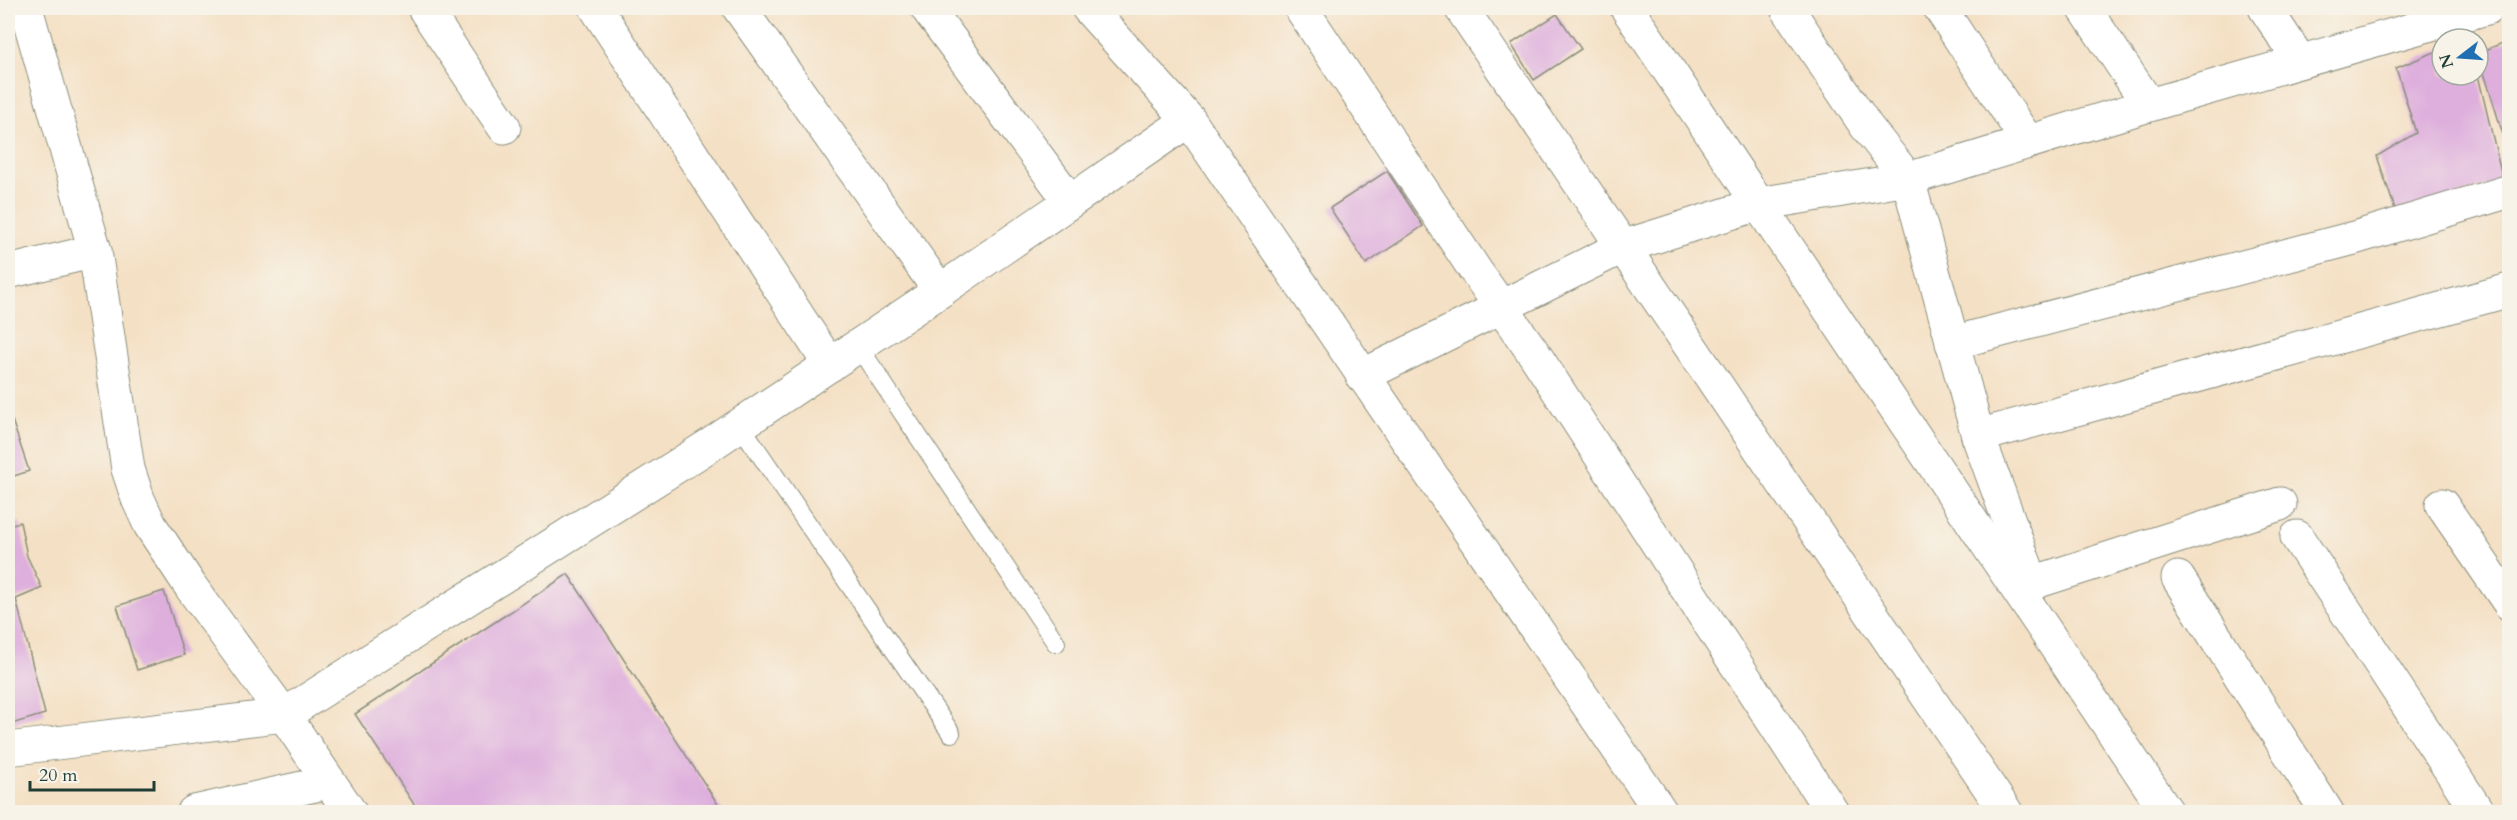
<svg xmlns="http://www.w3.org/2000/svg" width="2517" height="820" viewBox="0 0 2517 820" font-family="Cardo,serif">
<style>
.building{fill:#deafdd}
.lines{fill:none;stroke-linecap:round;stroke-linejoin:round}
.service-casing{stroke:#8a8e7c;stroke-width:20}
.minor-casing{stroke:#8a8e7c;stroke-width:35}
.service{stroke:#fff;stroke-width:18}
.minor{stroke:#fff;stroke-width:33}
</style>
<rect width="100%" height="100%" fill="#f7f3e8"/>
<filter id="ink" filterUnits="userSpaceOnUse"><feTurbulence type="fractalNoise" baseFrequency=".0167" numOctaves="2"/><feDisplacementMap in="SourceGraphic" scale="12" xChannelSelector="R" yChannelSelector="G"/><feConvolveMatrix kernelMatrix="1 2 1 2 8 2 1 2 1" color-interpolation-filters="sRGB"/></filter>
<filter id="wash" filterUnits="userSpaceOnUse"><feTurbulence type="fractalNoise" baseFrequency=".008" numOctaves="4" result="noise"/><feDisplacementMap in="SourceGraphic" scale="24" xChannelSelector="R" yChannelSelector="G"/><feGaussianBlur stdDeviation="1.35" result="paint"/><feColorMatrix in="noise" values="0 0 0 0 0 0 0 0 0 0 0 0 0 0 0 0 0 1.4 0 .05"/><feComposite in="paint" operator="in"/></filter>
<g filter="url(#wash)">
<rect width="100%" height="100%" fill="#f4e0c4"/>
<g id="blocks">
<g class="building">
<polygon points="1557,14 1581,49 1534,80 1511,44"/>
<polygon points="2510,40 2510,154 2509,154 2478,53"/>
<polygon points="2442,49 2442,75 2478,75 2503,180 2398,218 2377,156 2416,133 2396,68"/>
<polygon points="1387,171 1423,226 1366,264 1330,208"/>
<polygon points="8,408 29,471 8,478"/>
<polygon points="20,522 27,556 42,588 16,599 45,714 8,725 8,525"/>
<polygon points="568,574 723,812 419,812 355,714"/>
<polygon points="164,591 184,655 137,670 117,606"/>
</g>
</g>
</g>
<g filter="url(#ink)">
<use href="#blocks" fill-opacity="0" stroke="#8a8e7c" stroke-width="1.5"/>
<g class="lines">
<g class="service-casing">
<g id="service">
<polyline points="858,346 1056,643"/>
<polyline points="740,425 951,733"/>
</g>
</g>
<g class="minor-casing">
<g id="minor">
<polyline points="26,8 95,251 128,469 138,499 150,525 191,587 284,715 350,812"/>
<polyline points="424,8 504,127"/>
<polyline points="596,8 830,365"/>
<polyline points="739,8 940,291"/>
<polyline points="927,8 1070,201"/>
<polyline points="1088,8 1189,120 1661,812"/>
<polyline points="1301,8 1475,270 1535,355 1832,812"/>
<polyline points="1461,8 2006,812"/>
<polyline points="1627,8 2167,812"/>
<polyline points="1787,8 1866,126 1908,179 1978,436 2032,583 2280,504"/>
<polyline points="1940,8 2028,142"/>
<polyline points="2084,8 2149,105"/>
<polyline points="2265,8 2300,61"/>
<polyline points="8,272 95,251"/>
<polyline points="1952,343 2354,238 2510,191"/>
<polyline points="1362,376 1622,247 1759,204 1908,179 2149,105 2487,8"/>
<polyline points="1978,436 2510,290"/>
<polyline points="2442,505 2510,604"/>
<polyline points="2297,537 2478,812"/>
<polyline points="2178,578 2327,812"/>
<polyline points="8,749 284,715 710,445 940,291 1189,120"/>
<polyline points="194,812 329,782"/>
</g>
</g>
<use href="#service" class="service"/>
<use href="#minor" class="minor"/>
</g>
</g>
<rect width="2517" height="820" fill="none" stroke="#f7f3e8" stroke-width="30"/>
<g transform="translate(2460 57) rotate(253)"><circle r="28" fill="#f7f3e8" stroke="#a1aaa0" stroke-width="1.5"/>
<path d="M0-4.5L10 22L0 15L-10 22Z" fill="#1f6fb2"/>
<text y="-9" font-size="16" font-weight="bold" text-anchor="middle" fill="#1f3d34">N</text>
</g>
<path d="M30 781v9h124v-9" fill="none" stroke="#1f3d34" stroke-width="3"/>
<text x="39" y="781" font-size="18" fill="#1f3d34" stroke="#f7f3e8" stroke-width="4.5" paint-order="stroke">20 m</text>
</svg>
